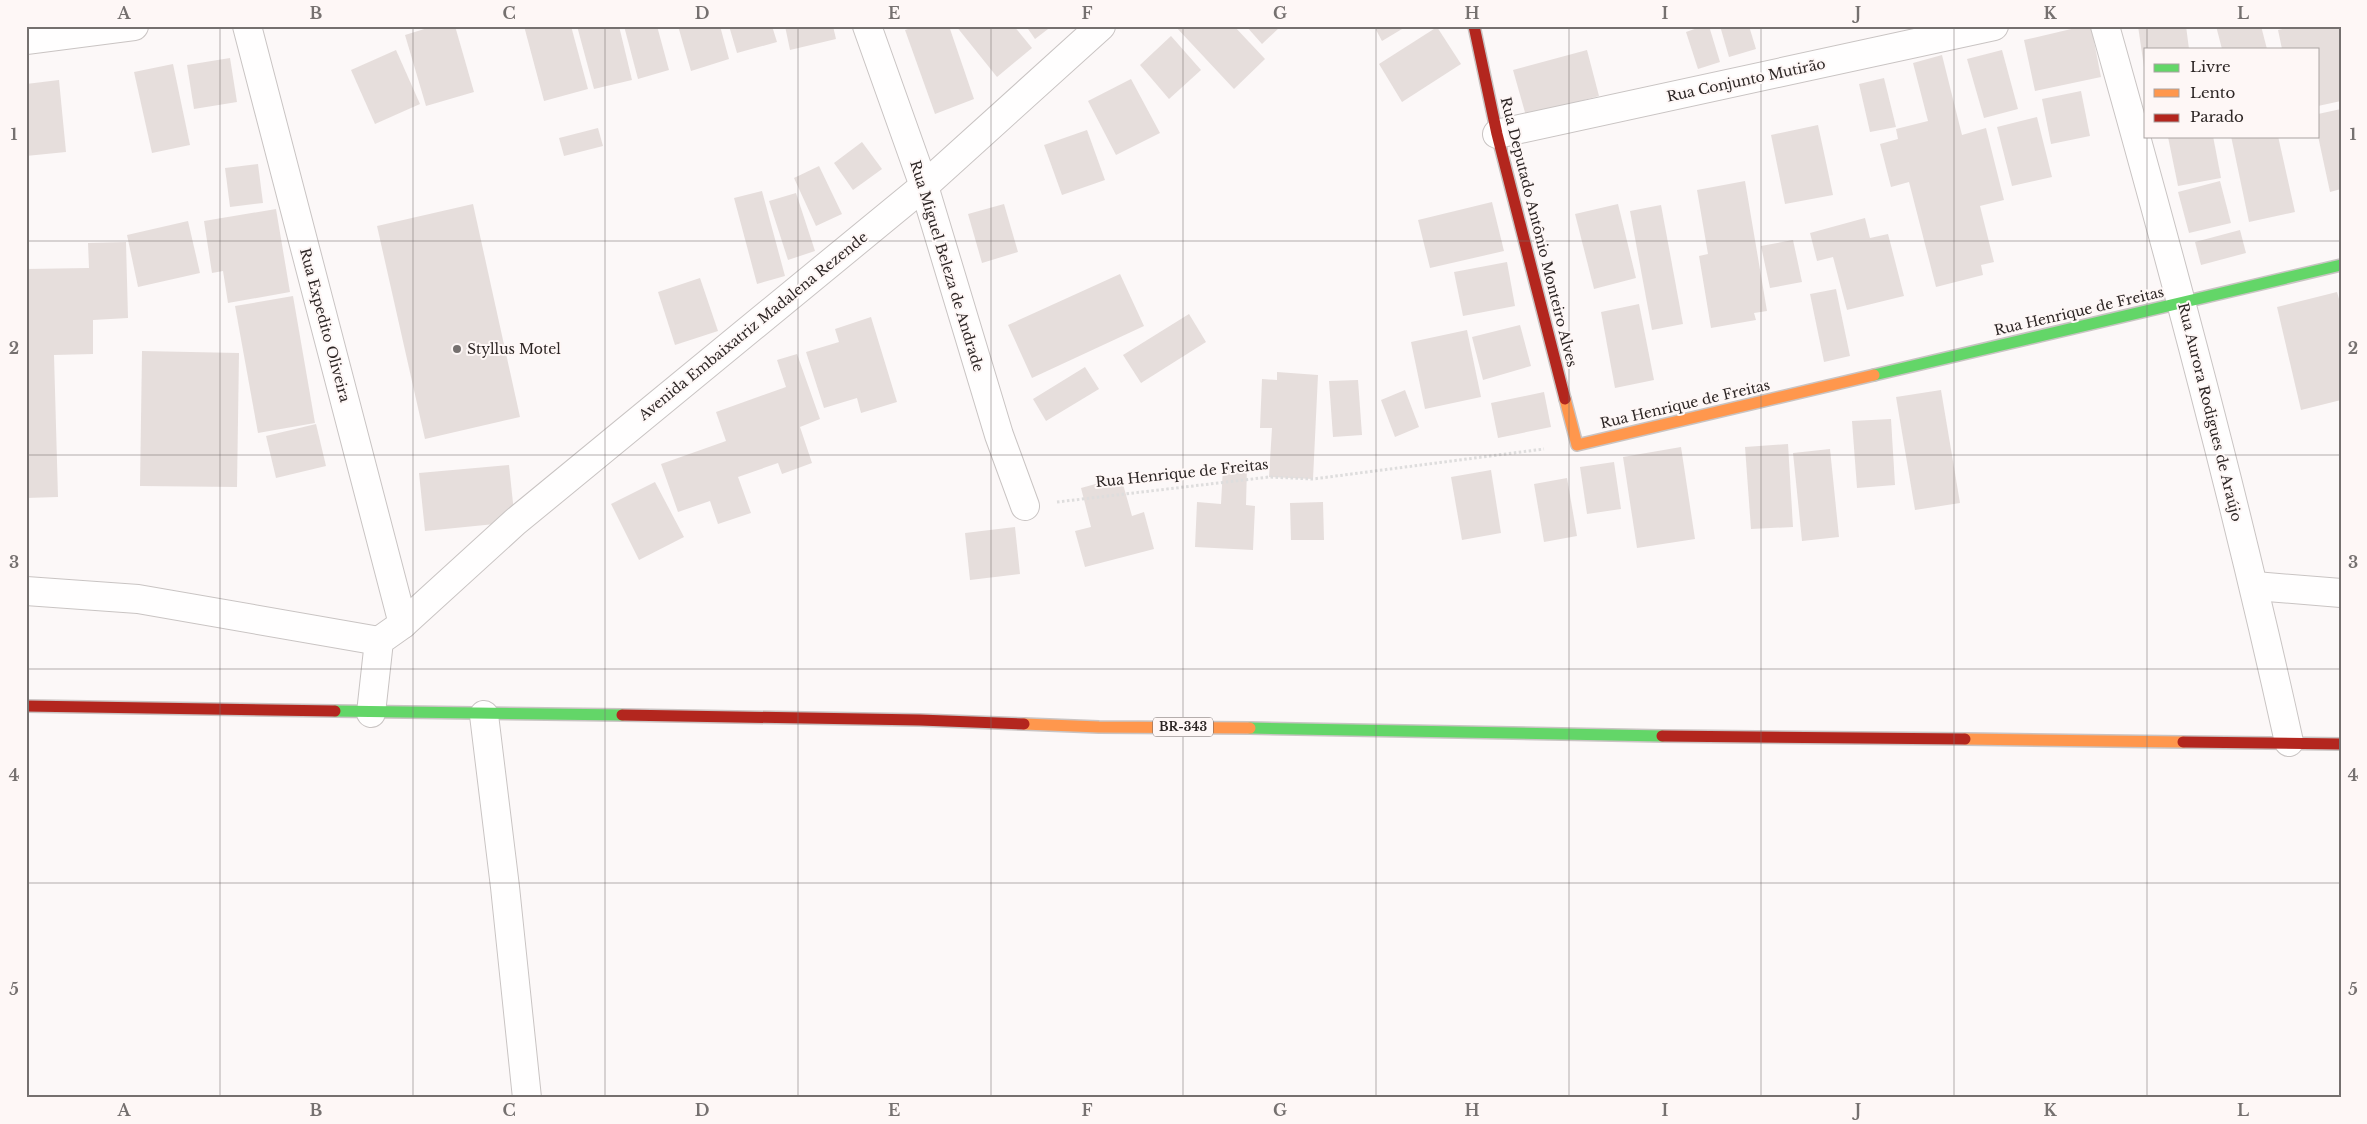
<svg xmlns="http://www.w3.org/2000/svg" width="2367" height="1124" viewBox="0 0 2367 1124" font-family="'Libre Baskerville',serif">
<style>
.building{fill:#e6dedc}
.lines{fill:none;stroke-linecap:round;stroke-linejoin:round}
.street-casing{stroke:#c9c4c3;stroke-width:30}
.fast-casing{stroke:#c9c4c3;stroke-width:14}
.slow-casing{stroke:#c9c4c3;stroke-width:14}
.jam-casing{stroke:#c9c4c3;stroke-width:14}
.path{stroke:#dedddd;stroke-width:3;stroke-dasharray:2.5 2.5;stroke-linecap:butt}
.street{stroke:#fffefe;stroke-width:28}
.fast{stroke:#63d668;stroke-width:11}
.slow{stroke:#ff974d;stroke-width:11}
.jam{stroke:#b3261e;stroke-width:11}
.grid{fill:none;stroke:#75706f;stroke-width:1;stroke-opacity:0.55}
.poi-dot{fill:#75706f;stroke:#fef7f6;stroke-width:2}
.labels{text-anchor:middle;stroke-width:4;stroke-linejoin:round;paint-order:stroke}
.shield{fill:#fef7f6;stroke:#6c6564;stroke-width:1}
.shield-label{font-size:12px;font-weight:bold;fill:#2d2625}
.street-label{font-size:14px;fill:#2d2625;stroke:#fef7f6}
.poi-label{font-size:14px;fill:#2d2625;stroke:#fef7f6;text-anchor:start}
.neatline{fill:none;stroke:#75706f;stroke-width:2}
.grid-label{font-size:16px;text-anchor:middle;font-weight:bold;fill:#75706f}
</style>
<rect width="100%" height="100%" fill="#fcf8f8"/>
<g class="building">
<polygon points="434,26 455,26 474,92 426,106 405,35"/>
<polygon points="524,26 571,26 588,89 544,101"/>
<polygon points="577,26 619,26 632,80 594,89"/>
<polygon points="624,26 657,26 669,70 638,79"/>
<polygon points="678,26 720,26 729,59 691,71"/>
<polygon points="729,26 772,26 777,42 737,53"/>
<polygon points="785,26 833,26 836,39 790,50"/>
<polygon points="917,26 949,26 974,99 935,114 905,30"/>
<polygon points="956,26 1014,26 1032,48 997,77"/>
<polygon points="1026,26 1052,26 1035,39"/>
<polygon points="1175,26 1234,26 1265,59 1234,89"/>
<polygon points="1246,26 1281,26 1262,44"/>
<polygon points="1374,26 1407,26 1382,41"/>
<polygon points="1703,26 1709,26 1720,62 1698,69 1686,32"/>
<polygon points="1720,26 1749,26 1756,49 1729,57"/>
<polygon points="2084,26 2091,26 2101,77 2035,91 2024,40"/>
<polygon points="2138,26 2186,26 2189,49 2146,49 2145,74"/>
<polygon points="2216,26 2261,26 2267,49 2222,49"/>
<polygon points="2295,26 2341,26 2341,101 2318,106 2318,49 2282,49 2278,30"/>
<polygon points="1437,27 1461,64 1402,102 1379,64"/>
<polygon points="1171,36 1201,70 1169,99 1140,65"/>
<polygon points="396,50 420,104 375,124 351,70"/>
<polygon points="1587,50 1599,96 1526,116 1513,70"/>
<polygon points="2002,50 2018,109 1984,118 1967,59"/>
<polygon points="1942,55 1962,135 1986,128 2004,200 1980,206 1994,262 1981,265 1983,275 1936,287 1909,182 1891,187 1880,144 1898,139 1896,129 1928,121 1913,63"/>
<polygon points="230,58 237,102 194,109 187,65"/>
<polygon points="173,64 190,145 152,153 134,72"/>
<polygon points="1884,78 1896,127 1870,132 1859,84"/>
<polygon points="1131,79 1160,133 1116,155 1088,101"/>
<polygon points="59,80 66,152 26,156 26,84"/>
<polygon points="2081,91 2090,136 2051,144 2042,99"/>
<polygon points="2341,109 2341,189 2330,192 2318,136 2318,114"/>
<polygon points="2037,117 2052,177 2012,186 1997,127"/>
<polygon points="1818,125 1833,195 1785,204 1771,135"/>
<polygon points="598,128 603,146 564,156 559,138"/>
<polygon points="1087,130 1105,180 1062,195 1044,145"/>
<polygon points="2172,136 2213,136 2221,178 2178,186 2168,137"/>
<polygon points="2231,136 2278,136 2295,212 2249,222"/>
<polygon points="862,142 882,169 853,190 834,163"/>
<polygon points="258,164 263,203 230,207 225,168"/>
<polygon points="819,166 842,214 816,226 794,178"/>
<polygon points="1745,181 1767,311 1754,313 1756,320 1711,328 1699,256 1708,254 1697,190"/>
<polygon points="2220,181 2231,223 2189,233 2178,192"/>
<polygon points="762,191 785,276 757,284 734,198"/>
<polygon points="796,193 815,251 788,260 769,201"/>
<polygon points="1492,202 1504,251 1430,268 1418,220"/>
<polygon points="473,204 520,417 425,439 377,226"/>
<polygon points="1004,204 1018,252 982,263 968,214"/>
<polygon points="1618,204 1636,278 1594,289 1575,214"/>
<polygon points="1661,205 1683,324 1652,330 1630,211"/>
<polygon points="276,209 290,292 228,303 223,271 212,273 204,221"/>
<polygon points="1865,218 1870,238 1888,234 1904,296 1847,310 1833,257 1817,261 1810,233"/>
<polygon points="188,221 200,273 138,287 127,235"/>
<polygon points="2240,230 2246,253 2201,265 2195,242"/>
<polygon points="1793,240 1802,282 1770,288 1761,246"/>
<polygon points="126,242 128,318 93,320 93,354 54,355 58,497 26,498 26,269 89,268 88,243"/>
<polygon points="1507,262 1515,306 1463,316 1454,272"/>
<polygon points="1120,274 1144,326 1032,378 1008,325"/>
<polygon points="700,278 718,331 675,345 658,292"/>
<polygon points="1836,289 1850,356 1824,362 1810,294"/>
<polygon points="2337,292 2341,306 2341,400 2301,410 2277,307"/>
<polygon points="293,296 315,423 258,433 235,306"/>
<polygon points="1639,304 1654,380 1615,388 1601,312"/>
<polygon points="1189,314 1206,342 1141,383 1123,355"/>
<polygon points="871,317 897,402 861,413 857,398 824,408 806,352 839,342 835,329"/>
<polygon points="1520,325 1531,366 1483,380 1472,337"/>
<polygon points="1467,330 1481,397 1425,409 1411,342"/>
<polygon points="142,351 239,353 237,487 140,486"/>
<polygon points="797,354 820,419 800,427 812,463 782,474 778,463 738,477 751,513 718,524 710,501 678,512 661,464 726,441 716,412 786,387 777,360"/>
<polygon points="1085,367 1099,389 1046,421 1033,399"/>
<polygon points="1277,372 1318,375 1313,479 1269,477 1272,428 1260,428 1262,379 1277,380"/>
<polygon points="1358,380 1362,435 1333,437 1329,381"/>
<polygon points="1405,390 1419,427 1395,437 1381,400"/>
<polygon points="1941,390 1960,503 1915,510 1896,397"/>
<polygon points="1544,392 1551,427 1498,438 1491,403"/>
<polygon points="1891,419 1895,485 1857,488 1852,421"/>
<polygon points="316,424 326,466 276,478 266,436"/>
<polygon points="1788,444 1793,527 1751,529 1745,447"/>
<polygon points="1681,447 1695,539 1637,548 1623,457"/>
<polygon points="1830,449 1839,537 1802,541 1793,453"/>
<polygon points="1614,462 1621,509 1587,514 1580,467"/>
<polygon points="509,465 515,522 425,531 419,473"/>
<polygon points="1223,467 1247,467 1246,505 1255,506 1253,550 1195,547 1197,502 1221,504"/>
<polygon points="1491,470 1501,533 1462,540 1451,477"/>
<polygon points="1121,477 1132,516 1144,512 1154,549 1085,567 1075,531 1091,527 1081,488"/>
<polygon points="1567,478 1577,536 1544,542 1534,484"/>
<polygon points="655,482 684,537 639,560 611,504"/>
<polygon points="1323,502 1324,540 1291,540 1290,503"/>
<polygon points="1015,527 1020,574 970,580 965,533"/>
</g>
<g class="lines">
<g class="street-casing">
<g id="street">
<polyline points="247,26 403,624"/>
<polyline points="867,26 924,186 999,435 1025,506"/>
<path d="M2105 26C2172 264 2236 501 2289 742"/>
<polyline points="26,40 134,26"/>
<polyline points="1497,134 1994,26"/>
<polyline points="2255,586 2341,593"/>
<polyline points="26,591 138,599 379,641"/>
<polyline points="371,713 379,641 403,624 515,522 924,186 1101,26"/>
<polyline points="484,715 505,887 527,1098"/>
</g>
</g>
<g class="fast-casing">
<g id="fast">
<polyline points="1874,375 2341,265"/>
<polyline points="335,711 622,715"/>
<polyline points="1250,728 1662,736"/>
</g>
</g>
<g class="slow-casing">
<g id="slow">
<polyline points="1565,399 1577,445 1874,375"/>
<polyline points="1024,724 1099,727 1250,728"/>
<polyline points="1965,739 2183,742"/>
</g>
</g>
<g class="jam-casing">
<g id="jam">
<polyline points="1474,26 1497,134 1565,399"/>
<polyline points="26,706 335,711"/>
<polyline points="622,715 920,720 1024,724"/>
<polyline points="1662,736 1965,739"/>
<polyline points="2183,742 2341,744"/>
</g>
</g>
<polyline class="path" points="1057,502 1269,477 1313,479 1544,449"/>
<use href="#street" class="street"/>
<use href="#fast" class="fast"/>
<use href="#slow" class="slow"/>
<use href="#jam" class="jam"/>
</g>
<path class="grid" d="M220 26V1098M413 26V1098M605 26V1098M798 26V1098M991 26V1098M1183 26V1098M1376 26V1098M1569 26V1098M1761 26V1098M1954 26V1098M2147 26V49M2147 136V1098M26 241H2341M26 455H2341M26 669H2341M26 883H2341"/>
<circle class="poi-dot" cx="457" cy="349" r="5"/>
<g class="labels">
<rect class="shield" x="1153" y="717.5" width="60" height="19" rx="4"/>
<g class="shield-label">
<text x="1183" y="731">BR-343</text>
</g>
<g class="street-label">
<text transform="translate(1746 80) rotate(-12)" y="5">Rua Conjunto Mutirão</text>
<text transform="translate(1539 232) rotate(76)" y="5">Rua Deputado Antônio Monteiro Alves</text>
<text transform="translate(947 266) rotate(73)" y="5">Rua Miguel Beleza de Andrade</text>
<text transform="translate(2079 311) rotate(-13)" y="5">Rua Henrique de Freitas</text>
<text transform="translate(325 325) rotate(75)" y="5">Rua Expedito Oliveira</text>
<text transform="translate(753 326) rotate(-39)" y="5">Avenida Embaixatriz Madalena Rezende</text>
<text transform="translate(1685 404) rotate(-13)" y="5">Rua Henrique de Freitas</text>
<text transform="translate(2210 412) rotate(76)" y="5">Rua Aurora Rodigues de Araújo</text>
<text transform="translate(1182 473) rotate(-6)" y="5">Rua Henrique de Freitas</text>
</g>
<g class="poi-label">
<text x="467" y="354">Styllus Motel</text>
</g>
</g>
<rect width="2367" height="1124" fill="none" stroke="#fef7f6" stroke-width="55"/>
<rect x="2144" y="48" width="175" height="90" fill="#fef7f6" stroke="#aaa3a2"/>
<rect x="2154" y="64" width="25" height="8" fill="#63d668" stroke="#aaa3a2"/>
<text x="2190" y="72" font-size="15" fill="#2d2625">Livre</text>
<rect x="2154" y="89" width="25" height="8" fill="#ff974d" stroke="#aaa3a2"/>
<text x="2190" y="98" font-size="15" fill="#2d2625">Lento</text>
<rect x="2154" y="114" width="25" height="8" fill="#b3261e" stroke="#aaa3a2"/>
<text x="2190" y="122" font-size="15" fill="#2d2625">Parado</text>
<rect x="28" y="28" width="2312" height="1068" class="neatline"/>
<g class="grid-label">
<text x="124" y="19">A</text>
<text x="316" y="19">B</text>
<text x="509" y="19">C</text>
<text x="702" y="19">D</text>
<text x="894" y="19">E</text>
<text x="1087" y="19">F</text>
<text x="1280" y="19">G</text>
<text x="1472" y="19">H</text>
<text x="1665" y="19">I</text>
<text x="1858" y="19">J</text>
<text x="2050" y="19">K</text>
<text x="2243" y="19">L</text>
<text x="14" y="140">1</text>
<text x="2353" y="140">1</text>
<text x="14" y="354">2</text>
<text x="2353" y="354">2</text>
<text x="14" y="568">3</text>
<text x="2353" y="568">3</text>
<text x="14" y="781">4</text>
<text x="2353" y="781">4</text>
<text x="14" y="995">5</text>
<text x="2353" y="995">5</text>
<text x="124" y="1116">A</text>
<text x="316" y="1116">B</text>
<text x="509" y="1116">C</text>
<text x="702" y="1116">D</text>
<text x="894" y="1116">E</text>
<text x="1087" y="1116">F</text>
<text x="1280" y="1116">G</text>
<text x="1472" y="1116">H</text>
<text x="1665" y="1116">I</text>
<text x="1858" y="1116">J</text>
<text x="2050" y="1116">K</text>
<text x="2243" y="1116">L</text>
</g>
</svg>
